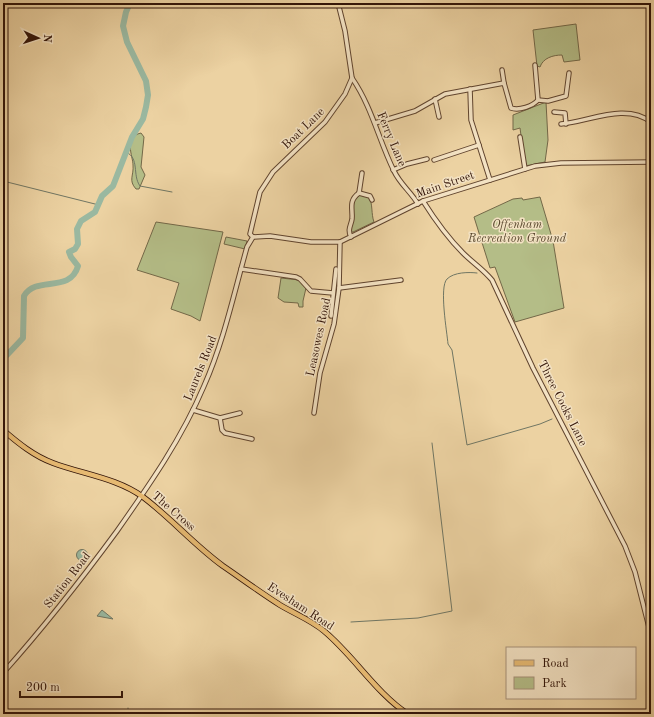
<svg xmlns="http://www.w3.org/2000/svg" width="654" height="717" viewBox="0 0 654 717" font-family="'Old Standard TT',serif">
<style>
.green{fill:#b4bd87;stroke:#736848}
.water{fill:#9ab8a0;stroke:#707663}
.lines{fill:none;stroke-linecap:round;stroke-linejoin:round}
.stream{stroke:#707663;stroke-width:1}
.river{stroke:#9ab8a0;stroke-width:6}
.minor-casing{stroke:#60442e;stroke-width:5.5}
.major-casing{stroke:#321408;stroke-width:6}
.minor{stroke:#f3e2c3;stroke-width:3.5}
.major{stroke:#e6b971;stroke-width:4.5}
.labels{text-anchor:middle;stroke-width:3;stroke-linejoin:round;paint-order:stroke}
.street-label{font-size:12px;fill:#321408;stroke:#f3e2c3}
.park-label{font-size:12px;font-style:italic;fill:#59472e;stroke:#f3e2c3}
</style>
<rect width="100%" height="100%" fill="#ecd2a2"/>
<filter id="stains"><feTurbulence type="fractalNoise" baseFrequency=".005" numOctaves="4"/><feColorMatrix values="0 0 0 0 .2 0 0 0 0 .09 0 0 0 0 .02 0 0 0 .5 -.17"/></filter>
<radialGradient id="worn" r=".72"><stop offset=".6" stop-color="#630" stop-opacity="0"/><stop offset="1" stop-color="#630" stop-opacity=".3"/></radialGradient>
<g class="green">
<path d="M576 24 580 60 564 62 562 55C553 55 543 58 540 67L537 66 533 30Z"/>
<polygon points="546,102 548,140 545,162 525,166 520,128 513,130 513,115"/>
<path d="M141 133 144 137 141 167 145 175 139 189H136C128 180 134 176 133 165 133 156 123 137 141 133Z"/>
<path d="M360 195 369 197C373 204 371 214 374 222L353 232H351L354 200Z"/>
<polygon points="540,197 553,241 564,308 515,322 495,267 490,268 474,217 513,199 522,198 523,200"/>
<polygon points="156,222 223,232 200,321 191,316 171,309 179,283 137,270"/>
<polygon points="226,237 247,241 245,249 224,244"/>
<polygon points="281,278 299,280 306,288 303,301 303,307 299,307 298,303 284,302 278,298"/>
</g>
<g class="water">
<circle cx="82" cy="555" r="5.5"/>
<polygon points="102,610 113,619 97,616"/>
</g>
<g class="lines">
<g class="stream">
<path d="M126 152C140 158 132 175 140 186L172 192"/>
<polyline points="3,181 99,205"/>
<path d="M477 273C469 272 454 272 447 279 439 287 447 332 448 344L452 350 467 445 540 424 552 419"/>
<polyline points="351,622 418,618 452,611 432,443"/>
<polyline points="128,708 128,714"/>
</g>
<path class="river" d="M3 354 7 355 23 338 24 296C36 275 70 294 78 266L71 257 69 252 75 249 78 244 77 229 81 221 95 212 102 196 113 186 132 137 143 119 146 107 148 95 146 81 127 42 123 26 126 12 130 3"/>
<g class="minor-casing">
<g id="minor">
<polyline points="502,70 504,83"/>
<path d="M352 78C372 107 379 141 394 171 400 184 411 192 418 204"/>
<polyline points="470,89 471,120 490,180"/>
<polyline points="435,99 439,117"/>
<polyline points="538,100 548,101 566,96 569,73"/>
<polyline points="554,112 565,113 566,124"/>
<path d="M375 123 415 111 445 94 504 83 511 108C519 111 533 106 538 100L535 65"/>
<path d="M561 124C589 122 625 102 651 122"/>
<polyline points="520,137 525,169"/>
<polyline points="434,160 479,145"/>
<polyline points="393,170 407,164 427,159"/>
<polyline points="359,193 362,173"/>
<polyline points="359,193 370,196 372,200"/>
<path d="M423 201C435 220 447 237 463 253 473 263 483 269 492 280L533 368 625 546 635 572 651 635"/>
<polyline points="651,221 649,229 651,249"/>
<polyline points="253,237 270,236 311,242 340,242 423,201 535,166 561,163 651,162"/>
<polyline points="253,237 250,234 260,192 273,172 325,122 345,94 352,78 345,31 338,3"/>
<path d="M351 237C347 229 351 226 352 219 353 209 348 201 359 193"/>
<polyline points="241,269 296,277 300,279 311,291 333,293"/>
<polyline points="339,288 401,280"/>
<polyline points="331,316 336,269"/>
<polyline points="193,410 220,418 222,430 225,433 252,439"/>
<polyline points="314,413 320,373 334,324 339,288 340,242"/>
<polyline points="220,418 240,413"/>
<path d="M3 673C44 627 81 580 117 531 150 484 182 438 204 386 224 341 234 293 247 247L253 237"/>
</g>
</g>
<g class="major-casing">
<path id="major" d="M3 430C18 443 34 456 53 463 82 474 117 478 143 497 171 518 194 545 223 566 242 579 261 593 280 605 295 614 311 620 324 631 354 656 376 693 408 714"/>
</g>
<use href="#minor" class="minor"/>
<use href="#major" class="major"/>
</g>
<g class="labels">
<g class="street-label">
<text transform="translate(303 128) rotate(-44)" y="4">Boat Lane</text>
<text transform="translate(392 139) rotate(67)" y="4">Ferry Lane</text>
<text transform="translate(445 184) rotate(-19)" y="4">Main Street</text>
<text transform="translate(318 337) rotate(-78)" y="4">Leasowes Road</text>
<text transform="translate(200 368) rotate(-68)" y="4">Laurels Road</text>
<text transform="translate(563 403) rotate(63)" y="4">Three Cocks Lane</text>
<text transform="translate(174 511) rotate(41)" y="4">The Cross</text>
<text transform="translate(67 580) rotate(-52)" y="4">Station Road</text>
<text transform="translate(301 606) rotate(33)" y="4">Evesham Road</text>
</g>
<g class="park-label">
<text x="517" y="228">Offenham<tspan x="517" dy="14">Recreation Ground</tspan></text>
</g>
</g>
<rect width="654" height="717" fill="none" stroke="#ecd2a2" stroke-width="16"/>
<rect x="4" y="4" width="646" height="709" fill="none" stroke="#321408" stroke-width="2"/>
<rect x="8" y="8" width="638" height="701" fill="none" stroke="#321408"/>
<rect x="506" y="647" width="130" height="52" fill="#f3e2c3" stroke="#a69078"/>
<rect x="514" y="660" width="20" height="6" fill="#e6b971" stroke="#a69078"/>
<text x="542" y="667" font-size="12" fill="#321408">Road</text>
<rect x="514" y="677" width="20" height="12" fill="#b4bd87" stroke="#a69078"/>
<text x="542" y="687" font-size="12" fill="#321408">Park</text>
<g transform="translate(38 38) rotate(93)" stroke="#f3e2c3" stroke-width="3" paint-order="stroke">
<path d="M0-3L7 15L0 10L-7 15Z" fill="#321408"/>
<text y="-6" font-size="11" font-weight="bold" text-anchor="middle" fill="#321408">N</text>
</g>
<path d="M20 691v6h102v-6" fill="none" stroke="#321408" stroke-width="2"/>
<text x="26" y="691" font-size="12" fill="#321408" stroke="#f3e2c3" stroke-width="3" paint-order="stroke">200 m</text>
<rect width="100%" height="100%" filter="url(#stains)"/>
<rect width="100%" height="100%" fill="url(#worn)"/>
</svg>
